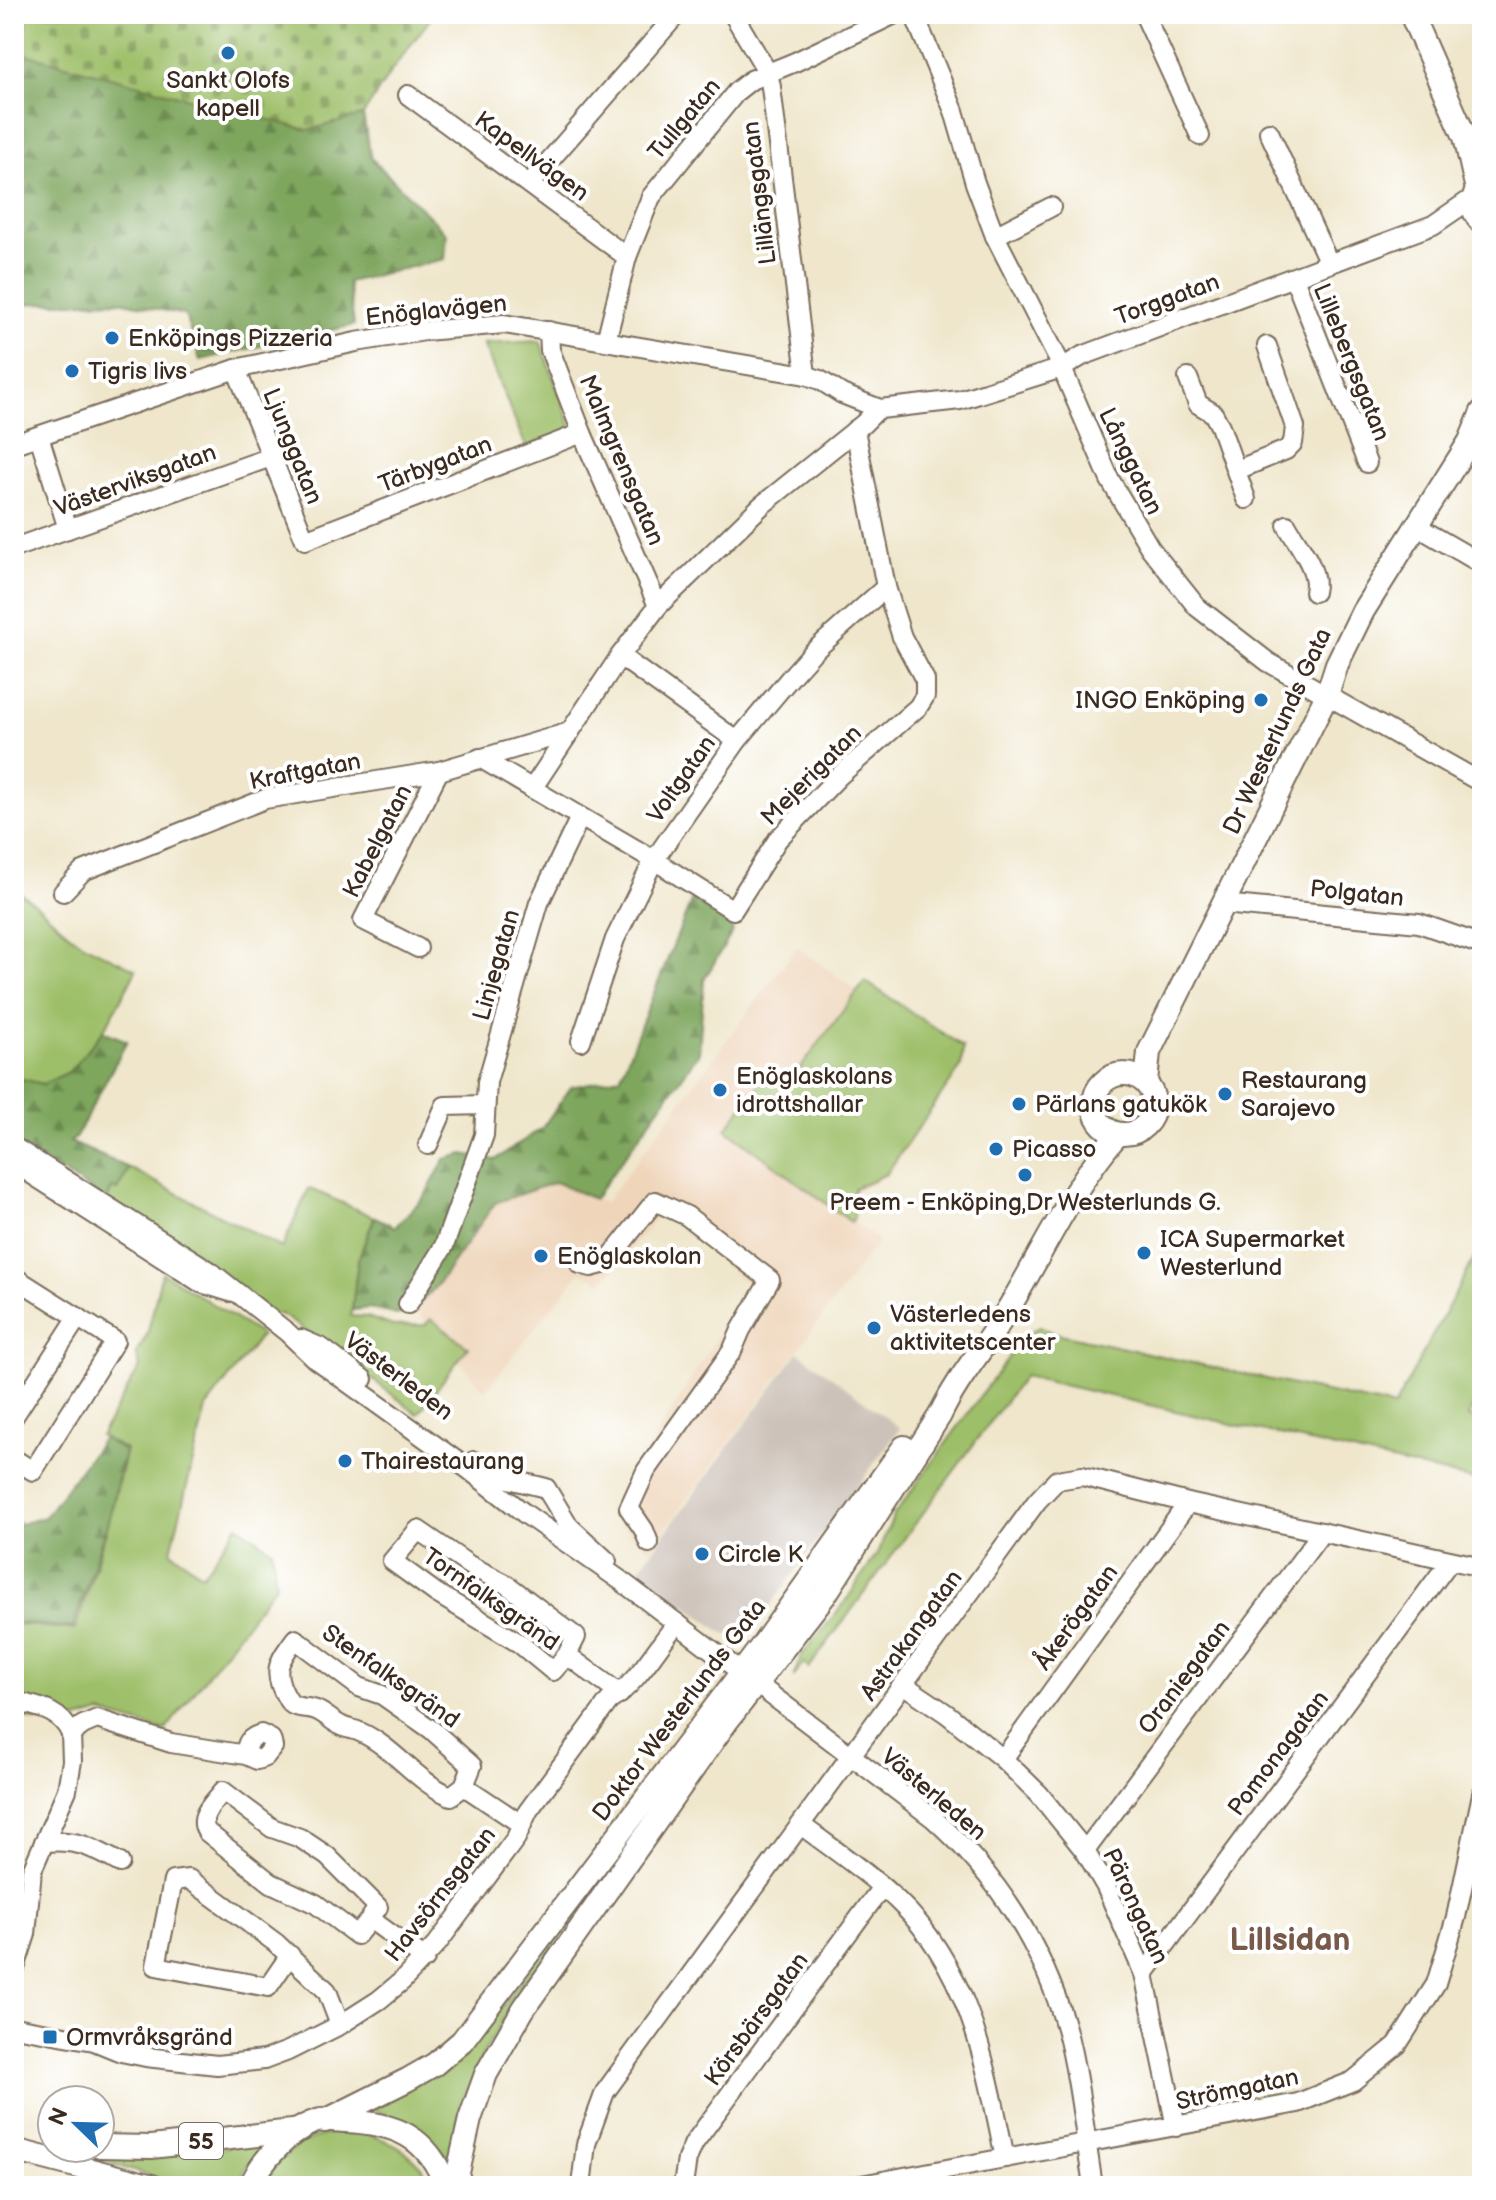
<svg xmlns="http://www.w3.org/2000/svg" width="1496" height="2200" viewBox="0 0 1496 2200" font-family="'Balsamiq Sans',sans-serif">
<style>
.built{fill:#efd6bb}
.industrial{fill:#cdc2b9}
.green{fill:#9ebf69;stroke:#6c7444;stroke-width:2}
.forest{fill:url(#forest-firs);stroke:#5c683e;stroke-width:2}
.cemetery{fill:url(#cemetery-stones);stroke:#6c7444;stroke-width:2}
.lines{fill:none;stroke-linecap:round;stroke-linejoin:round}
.minor-casing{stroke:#7a6c5b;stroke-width:22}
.major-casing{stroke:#7a6c5b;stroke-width:26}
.minor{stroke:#fff;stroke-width:18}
.major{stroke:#fff;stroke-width:22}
.poi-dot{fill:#1f6fb2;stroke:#fff;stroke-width:3}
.labels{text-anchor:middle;stroke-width:8;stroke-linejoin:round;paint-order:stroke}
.shield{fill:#fff;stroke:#766a62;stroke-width:2}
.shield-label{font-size:22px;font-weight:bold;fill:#3b2a1e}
.poi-label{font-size:24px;fill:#3b2a1e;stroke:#fff;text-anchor:start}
.street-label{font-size:24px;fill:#3b2a1e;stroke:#fff}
.district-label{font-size:32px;font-weight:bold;fill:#785a4a;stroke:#fff}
</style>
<defs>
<pattern id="forest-firs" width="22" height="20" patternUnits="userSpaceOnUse" patternTransform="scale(2)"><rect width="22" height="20" fill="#7ea65d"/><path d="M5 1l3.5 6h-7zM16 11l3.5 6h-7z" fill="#68874c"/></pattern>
<pattern id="cemetery-stones" width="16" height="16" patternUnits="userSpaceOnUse" patternTransform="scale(2)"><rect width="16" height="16" fill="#9ebf69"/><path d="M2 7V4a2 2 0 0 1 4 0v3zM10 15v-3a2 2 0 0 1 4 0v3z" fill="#829b56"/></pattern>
</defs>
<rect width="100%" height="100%" fill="#fff"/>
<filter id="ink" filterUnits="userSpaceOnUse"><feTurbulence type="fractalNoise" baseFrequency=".0125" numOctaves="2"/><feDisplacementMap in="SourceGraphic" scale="16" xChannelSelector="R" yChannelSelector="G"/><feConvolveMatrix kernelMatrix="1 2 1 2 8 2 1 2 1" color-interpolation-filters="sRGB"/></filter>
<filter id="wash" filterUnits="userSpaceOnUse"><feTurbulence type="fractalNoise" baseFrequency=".006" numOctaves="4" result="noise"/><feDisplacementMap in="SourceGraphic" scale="32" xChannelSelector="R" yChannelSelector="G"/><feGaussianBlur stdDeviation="1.8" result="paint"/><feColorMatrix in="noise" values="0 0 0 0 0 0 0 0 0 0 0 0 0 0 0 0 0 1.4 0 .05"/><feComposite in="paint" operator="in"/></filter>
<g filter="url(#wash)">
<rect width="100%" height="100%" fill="#efe6cb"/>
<polygon class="built" points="797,947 960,1066 888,1176 857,1190 855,1223 879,1240 650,1549 608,1514 749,1285 661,1213 602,1282 580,1272 485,1391 417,1312 494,1203 555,1182 605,1203"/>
<polygon class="industrial" points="798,1352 900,1428 752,1630 741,1636 731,1636 720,1631 639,1569"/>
<g class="green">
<polygon points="540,341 572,428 526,447 483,344"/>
<path d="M14 890C36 900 58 927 79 941 97 952 118 960 136 970 118 1004 87 1076 44 1084 36 1085 23 1079 14 1077Z"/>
<polygon points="865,981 963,1047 961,1067 886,1174 854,1188 854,1218 851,1222 726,1129 765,1077 773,1083 783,1082 788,1085"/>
<polygon points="129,1168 282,1248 309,1188 374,1217 358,1260 351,1316 367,1317 393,1326 425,1325 431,1319 468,1347 418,1414 325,1344 282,1315 269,1311 107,1200 112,1188 118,1190"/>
<polygon points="1482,1244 1482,1386 1468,1417 1482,1421 1482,1482 1024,1376 809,1668 804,1663 793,1678 801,1656 843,1605 877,1554 894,1515 1024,1336 1040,1326 1051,1332 1394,1407"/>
<polygon points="162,1272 261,1335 206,1408 171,1551 202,1575 238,1525 272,1550 276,1584 165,1731 101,1713 74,1721 37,1721 14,1715 14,1624 75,1630 109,1522 126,1450 100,1436 140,1367 136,1353 147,1335"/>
<path d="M684 1759 686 1761 507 2012 481 2058 460 2109 449 2159C427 2133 404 2120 372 2110L460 2056 493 2019Z"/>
<path d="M357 2130C389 2140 419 2153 433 2186H264C283 2145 314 2132 357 2130Z"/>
<polygon points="267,2141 245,2169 238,2186 180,2186 94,2158 188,2153"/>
</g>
<g class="forest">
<polygon points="14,14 21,14 18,52 308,130 363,115 371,158 447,234 445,259 348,282 354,325 200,360 185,315 120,301 14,304"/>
<polygon points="692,899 728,920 733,931 704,980 699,1053 594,1199 555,1182 495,1203 437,1285 416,1308 397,1315 370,1308 352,1310 358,1260 375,1217 395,1227 425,1196 445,1159 464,1154 495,1160 542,1128 571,1087 620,1077"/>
<polygon points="103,1031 127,1041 76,1137 70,1142 129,1168 118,1190 112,1188 107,1200 14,1142 14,1077 43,1084 69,1072"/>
<polygon points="103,1438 124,1451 111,1511 73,1628 14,1622 14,1520 20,1524 45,1517"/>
</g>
<polygon class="cemetery" points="21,14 434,14 392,70 363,115 308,130 18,52"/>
</g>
<g filter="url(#ink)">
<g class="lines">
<g class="minor-casing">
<g id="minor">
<polyline points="733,14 768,73 771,87 806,375"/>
<polyline points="914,14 954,111 975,183 995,236 1058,359 1110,480 1150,548 1197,607 1268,662 1482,783"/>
<polyline points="1144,14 1200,136"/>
<polyline points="408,95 627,257"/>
<polyline points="1269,132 1329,263"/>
<polyline points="530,183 677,14"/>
<polyline points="995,236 1051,207"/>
<polyline points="1294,278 1367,463"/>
<polyline points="549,331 550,350 582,433 658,606"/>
<polyline points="606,341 627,257 651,197 737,91 751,80 795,62 895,14"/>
<polyline points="236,369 305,540 582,433"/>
<polyline points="1188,378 1198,404 1213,413 1220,426 1246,499"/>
<polyline points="39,436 68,529"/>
<polyline points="14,444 236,369 356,342 425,331 504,324 806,375 820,380 842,394 880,409 960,400 1062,368 1082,356 1433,225 1474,197"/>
<polyline points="1237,470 1286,450 1293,443 1295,427 1267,346"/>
<path d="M1287 525C1297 544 1320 570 1314 592"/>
<polyline points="1418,527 1482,564"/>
<polyline points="14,548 271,457"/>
<polyline points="620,656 737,741"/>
<polyline points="480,758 654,860 733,910 778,839 839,776 918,707 925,696 925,680 902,637 886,587 855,430"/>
<polyline points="532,789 620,656 658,606 762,505 863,424 878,409"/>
<polyline points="63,892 83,871 265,799 439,771 570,732"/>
<polyline points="1223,904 1419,923 1482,945"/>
<polyline points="418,948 363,920 439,771"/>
<polyline points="581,1041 615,939 654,860 737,741 795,672 813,652 886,587"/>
<polyline points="428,1145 445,1106 485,1105"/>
<path d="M14 1147 210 1271 288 1333 315 1359 468 1469 524 1513 620 1580 933 1818C996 1874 1043 1946 1066 2028 1079 2076 1085 2136 1093 2186"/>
<polyline points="14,1163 201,1283 230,1292"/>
<polyline points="580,1264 591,1267 606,1263 655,1201 687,1216 770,1280 741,1330 732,1351 646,1471 629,1508 644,1530 649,1543"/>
<polyline points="14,1277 115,1341 33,1471 14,1459"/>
<polyline points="408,1304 444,1246 484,1135 487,1082 539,903 580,817"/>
<polyline points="301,1339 322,1348 363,1379"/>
<polyline points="14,1416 78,1317"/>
<polyline points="474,1461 505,1478 546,1488 569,1526 607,1561"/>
<polyline points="567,1655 553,1671 519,1643 436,1593 392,1561 418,1530 469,1565 506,1584 576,1637 567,1655 620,1694"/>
<polyline points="904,1685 947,1714 1003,1759 1039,1794 1085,1851 1106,1887 1144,1974 1176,2127"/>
<path d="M14 1701C38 1707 61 1710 71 1734"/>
<polyline points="1003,1759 1188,1503"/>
<path d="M464 1786 451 1796C416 1782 394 1747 360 1732 354 1729 347 1729 342 1726 332 1722 325 1713 316 1710 306 1706 294 1710 288 1700 271 1672 278 1662 295 1639L359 1687 382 1695 432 1730 472 1766 464 1786 521 1824"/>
<path d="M801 1825C834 1850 869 1873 898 1901 970 1969 986 2066 1005 2158"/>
<path d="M44 1842C78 1839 91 1847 120 1863"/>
<polyline points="1085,1851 1322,1532"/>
<path d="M370 1919 357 1935 316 1904 271 1883 207 1832C197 1816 213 1804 223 1791L272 1828 300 1838 327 1856 378 1907 370 1919 425 1959"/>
<polyline points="290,1955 268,1987 156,1966 173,1881 189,1879 276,1943 327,1991 340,2025"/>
<path d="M14 1971 26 1934 32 1870 67 1790 72 1761 71 1734 83 1725 97 1719 171 1743 246 1755 257 1760 265 1757 273 1747 271 1739 261 1734C249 1738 246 1742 246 1755"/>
<polyline points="1144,1974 1450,1561"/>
<path d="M14 2027 94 2041 121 2052 146 2057 217 2065 264 2060 288 2051 340 2025 379 2000 402 1981 437 1944 516 1838 528 1811 609 1701C637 1684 656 1648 677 1623"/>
<polyline points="581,2186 586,2144 605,2092 1037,1501 1057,1480 1082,1476 1188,1503 1482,1567"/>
<polyline points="683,2186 687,2159 694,2143 882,1887"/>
<polyline points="856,2186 1298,2103 1353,2081 1397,2045 1436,1984 1456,1917 1482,1794"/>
</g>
</g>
<g class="major-casing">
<g id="major">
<polyline points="1411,14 1465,137 1477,190"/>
<path d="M1482 185C1470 197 1470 211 1482 223"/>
<circle cx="1124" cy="1104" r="30"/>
<polyline points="1146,1082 1149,1052 1327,695 1337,664 1363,611 1470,441 1482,412"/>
<polyline points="325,2121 407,2080 435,2064 462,2041 764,1643 904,1447"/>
<polyline points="100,2146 151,2147 301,2130"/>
<polyline points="14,2150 152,2186"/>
<path d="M251 2186C260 2161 293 2126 321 2120 328 2119 338 2121 345 2121 395 2123 428 2136 446 2186"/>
<path d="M455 2186 470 2119 486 2074 524 2008 727 1721 825 1595 940 1415C958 1377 985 1347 1007 1311 1043 1252 1072 1186 1118 1134"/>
</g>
</g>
<use href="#minor" class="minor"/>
<use href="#major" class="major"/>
</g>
</g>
<g class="poi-dot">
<circle cx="228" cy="53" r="8"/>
<circle cx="112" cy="338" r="8"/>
<circle cx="72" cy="371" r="8"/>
<circle cx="1261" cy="700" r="8"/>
<circle cx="720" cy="1090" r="8"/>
<circle cx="1225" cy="1094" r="8"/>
<circle cx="1019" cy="1104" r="8"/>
<circle cx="996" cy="1149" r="8"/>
<circle cx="1025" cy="1175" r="8"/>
<circle cx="1144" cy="1253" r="8"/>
<circle cx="541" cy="1256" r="8"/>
<circle cx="874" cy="1328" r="8"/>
<circle cx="345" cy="1461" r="8"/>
<circle cx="702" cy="1554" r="8"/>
<rect x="42" y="2029" width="16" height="16" rx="4"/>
</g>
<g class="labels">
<rect class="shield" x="179" y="2123" width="44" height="36" rx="6"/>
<g class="shield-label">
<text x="201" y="2149">55</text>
</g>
<g class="poi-label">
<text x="228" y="88" text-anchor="middle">Sankt Olofs<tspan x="228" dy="28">kapell</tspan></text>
<text x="128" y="346">Enköpings Pizzeria</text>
<text x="88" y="379">Tigris livs</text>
<text x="1245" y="708" text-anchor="end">INGO Enköping</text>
<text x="736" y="1084">Enöglaskolans<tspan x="736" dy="28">idrottshallar</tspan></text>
<text x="1241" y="1088">Restaurang<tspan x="1241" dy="28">Sarajevo</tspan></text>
<text x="1035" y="1112">Pärlans gatukök</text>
<text x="1012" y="1157">Picasso</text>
<text x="1025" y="1210" text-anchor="middle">Preem - Enköping,Dr Westerlunds G.</text>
<text x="1160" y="1247">ICA Supermarket<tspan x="1160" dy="28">Westerlund</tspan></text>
<text x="557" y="1264">Enöglaskolan</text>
<text x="890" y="1322">Västerledens<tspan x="890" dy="28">aktivitetscenter</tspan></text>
<text x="361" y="1469">Thairestaurang</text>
<text x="718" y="1562">Circle K</text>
<text x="66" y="2045">Ormvråksgränd</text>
</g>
<g class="street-label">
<text transform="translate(684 119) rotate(-50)" y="8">Tullgatan</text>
<text transform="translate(532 156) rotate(36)" y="8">Kapellvägen</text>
<text transform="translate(759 193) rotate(-97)" y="8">Lillängsgatan</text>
<text transform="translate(1167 299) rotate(-20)" y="8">Torggatan</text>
<text transform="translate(436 310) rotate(-6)" y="8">Enöglavägen</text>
<text transform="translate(1352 362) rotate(68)" y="8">Lillebergsgatan</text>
<text transform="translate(293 446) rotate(68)" y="8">Ljunggatan</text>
<text transform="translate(622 460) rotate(67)" y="8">Malmgrensgatan</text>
<text transform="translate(1131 461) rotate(64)" y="8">Långgatan</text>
<text transform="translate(435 464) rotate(-21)" y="8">Tärbygatan</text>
<text transform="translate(135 480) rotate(-20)" y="8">Västerviksgatan</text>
<text transform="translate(1277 731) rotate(-65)" y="8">Dr Westerlunds Gata</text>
<text transform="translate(305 771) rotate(-11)" y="8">Kraftgatan</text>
<text transform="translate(811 775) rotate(-45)" y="8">Mejerigatan</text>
<text transform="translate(681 779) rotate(-55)" y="8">Voltgatan</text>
<text transform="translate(377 841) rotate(-63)" y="8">Kabelgatan</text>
<text transform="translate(1357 893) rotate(6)" y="8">Polgatan</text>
<text transform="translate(496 965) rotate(-74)" y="8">Linjegatan</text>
<text transform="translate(399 1376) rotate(37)" y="8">Västerleden</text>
<text transform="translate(491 1599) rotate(35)" y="8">Tornfalksgränd</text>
<text transform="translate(1076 1617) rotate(-54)" y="8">Åkerögatan</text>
<text transform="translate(911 1635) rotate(-54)" y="8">Astrakangatan</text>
<text transform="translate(391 1676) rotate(35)" y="8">Stenfalksgränd</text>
<text transform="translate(1184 1677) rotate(-53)" y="8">Oraniegatan</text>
<text transform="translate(679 1710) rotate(-53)" y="8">Doktor Westerlunds Gata</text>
<text transform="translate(1278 1753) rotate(-53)" y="8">Pomonagatan</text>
<text transform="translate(934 1794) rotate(40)" y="8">Västerleden</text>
<text transform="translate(440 1894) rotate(-52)" y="8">Havsörnsgatan</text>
<text transform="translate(1136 1906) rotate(65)" y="8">Pärongatan</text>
<text transform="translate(756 2019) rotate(-54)" y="8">Körsbärsgatan</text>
<text transform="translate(1237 2089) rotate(-12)" y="8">Strömgatan</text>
</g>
<g class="district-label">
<text x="1290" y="1950">Lillsidan</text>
</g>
</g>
<rect width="1496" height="2200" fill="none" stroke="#fff" stroke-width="48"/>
<g transform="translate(76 2124) rotate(293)"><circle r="38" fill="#ffffff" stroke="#b1aaa5" stroke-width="2"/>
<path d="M0-6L14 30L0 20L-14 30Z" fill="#1f6fb2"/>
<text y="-12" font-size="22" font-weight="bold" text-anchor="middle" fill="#3b2a1e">N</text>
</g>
</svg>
